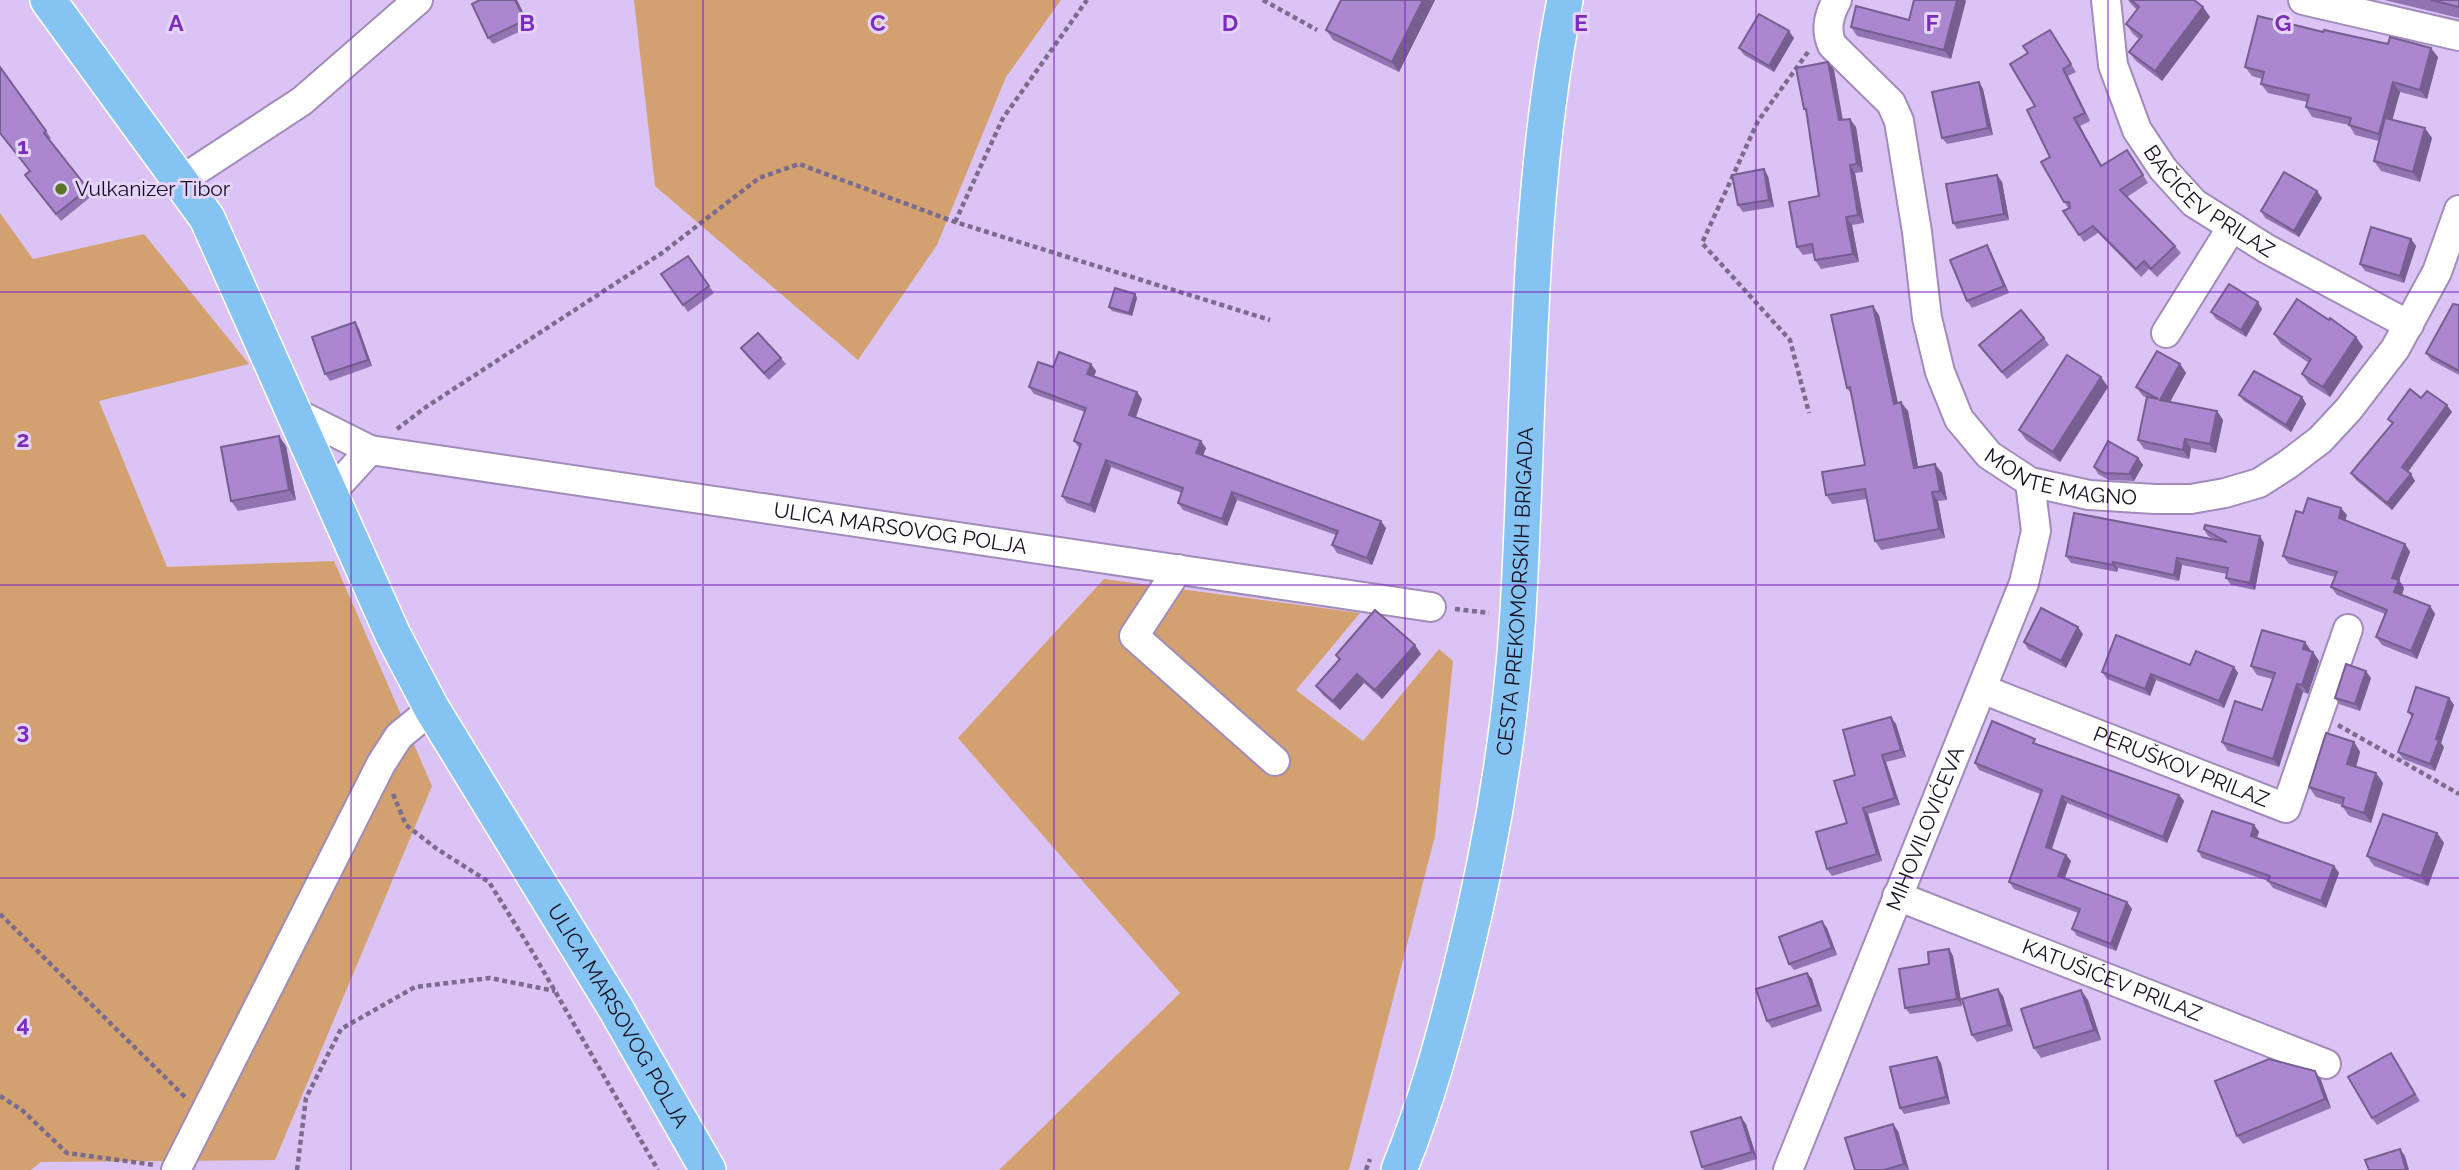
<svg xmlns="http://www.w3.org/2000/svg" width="2459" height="1170" viewBox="0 0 2459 1170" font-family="Raleway,sans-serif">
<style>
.green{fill:#d3a16f}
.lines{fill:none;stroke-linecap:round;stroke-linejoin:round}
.minor-casing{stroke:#a08bb9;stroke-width:32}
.major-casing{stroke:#fff;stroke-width:38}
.path{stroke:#7b6b8c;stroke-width:4.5;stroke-dasharray:5 3.5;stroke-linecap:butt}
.minor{stroke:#fff;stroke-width:28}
.major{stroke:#84c3f2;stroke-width:35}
.wall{fill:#9274b2}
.shaded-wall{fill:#775e91}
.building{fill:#aa87cf;stroke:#775e91;stroke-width:2}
.grid{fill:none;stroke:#7b2cbf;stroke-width:2;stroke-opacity:0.55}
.poi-dot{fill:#5b7427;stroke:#e5d4fb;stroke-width:2.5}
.labels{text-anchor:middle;stroke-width:6;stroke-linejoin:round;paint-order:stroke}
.poi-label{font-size:21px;fill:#170f20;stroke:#e5d4fb;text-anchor:start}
.street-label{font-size:21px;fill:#170f20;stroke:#e5d4fb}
.grid-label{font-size:23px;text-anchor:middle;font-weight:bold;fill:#7b2cbf;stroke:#e5d4fb;stroke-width:6;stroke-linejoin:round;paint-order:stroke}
</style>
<rect width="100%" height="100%" fill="#dbc4f5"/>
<g class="green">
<polygon points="634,0 1061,0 1006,77 937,245 858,360 655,186"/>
<polygon points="0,213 33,259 144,234 249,364 99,401 167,567 334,561 432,786 275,1160 41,1162 31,1170 0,1170"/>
<polygon points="1104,579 1360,613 1296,690 1363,741 1439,649 1453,661 1435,836 1349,1170 999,1170 1180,993 958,738"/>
</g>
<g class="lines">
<g class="minor-casing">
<g id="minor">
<path id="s1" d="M1837 0C1829 15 1825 29 1832 45L1891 103 1899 121 1917 232 1927 318 1940 372 1959 419 1989 455 2030 482 2089 495 2155 499H2191L2225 493 2259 483 2287 465 2320 440 2348 410 2395 349 2437 272 2459 210"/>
<path id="s2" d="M2106 0 2113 65 2137 130 2163 169 2194 203 2267 249 2409 325"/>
<polyline points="2303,0 2459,36"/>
<polyline points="180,181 302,101 418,0"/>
<polyline points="2166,333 2232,227"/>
<polyline points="292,411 370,450"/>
<path id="s3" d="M329 495 370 450 1431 607"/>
<polyline points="1178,569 1134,636 1275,761"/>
<path id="s4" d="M1982 689 2286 808 2348 629"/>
<path id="s5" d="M1897 896 2326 1064"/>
<polyline points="176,1170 381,764 399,736 432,709"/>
<path id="s6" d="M1788 1170 2024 583 2036 531 2030 482"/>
</g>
</g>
<g class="major-casing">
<g id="major">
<path id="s7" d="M48 0 207 218 393 635 432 709 616 1009 708 1170"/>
<path id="s8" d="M1399 1170C1426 1104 1445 1034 1462 965 1491 849 1511 731 1518 612 1530 408 1525 201 1565 0"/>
</g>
</g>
<g class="path">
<polyline points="1263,0 1317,30"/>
<polyline points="1808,52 1758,121 1702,243 1790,340 1809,413"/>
<polyline points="955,222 1003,118 1087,0"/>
<polyline points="397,429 426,407 662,253 759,178 799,164 955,222 1270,320"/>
<polyline points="1455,609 1489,613"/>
<polyline points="2338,725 2459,794"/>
<polyline points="393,794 406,825 437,849 489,882 533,953 658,1170"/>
<polyline points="0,914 186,1098"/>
<polyline points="0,1096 22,1110 67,1153 155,1165"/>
<polyline points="297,1170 306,1098 341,1029 415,987 490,978 555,991"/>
<polyline points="1366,1170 1370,1159"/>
</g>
<use href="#minor" class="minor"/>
<use href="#major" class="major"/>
</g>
<g class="wall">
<polygon points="480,0 517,0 530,27 493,44 488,38"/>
<polygon points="1435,0 1399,72 1333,40 1326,30"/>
<polygon points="1914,0 1965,0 1951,59 1857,36 1851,27 1909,20"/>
<polygon points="2128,0 2194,0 2203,7 2210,17 2162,81 2136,61 2129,52 2139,39 2133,34 2126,24 2137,10 2133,6"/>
<polygon points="2384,0 2459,0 2459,18"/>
<polygon points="2050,30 2076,72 2068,76 2090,121 2080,126 2102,166 2127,150 2148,183 2127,197 2175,246 2181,253 2157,277 2149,269 2141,277 2098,233 2084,242 2063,211 2069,209 2064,202 2035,106 2028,53"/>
<polygon points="2323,32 2438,57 2427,99 2400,92 2392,120 2432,138 2420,182 2381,171 2374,161 2379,141 2355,135 2349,125 2312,117 2306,107 2307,102 2268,93 2261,84 2262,79 2252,76 2245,67"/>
<polygon points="1794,38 1774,72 1744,55 1739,48"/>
<polygon points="1828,62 1834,70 1843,120 1856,127 1863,172 1855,173 1864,223 1852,225 1859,262 1821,269 1815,260 1814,253 1803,255 1797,247 1819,196 1807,113 1804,109"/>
<polygon points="0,67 51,138 49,139 93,195 61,221 30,182 29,172"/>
<polygon points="1979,82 1983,89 1993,135 1947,144 1942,138"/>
<polygon points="1997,175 2002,182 2009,220 1957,229 1953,223"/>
<polygon points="1768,176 1774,207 1743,212 1738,205"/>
<polygon points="2322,198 2299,237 2265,218 2261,211"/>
<polygon points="2411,239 2416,246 2404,283 2365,271 2360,264"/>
<polygon points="1991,252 2009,293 1972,308 1967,301"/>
<polygon points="688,256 714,293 688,312 661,274"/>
<polygon points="1135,294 1137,298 1132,316 1112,311 1109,307"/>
<polygon points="2459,305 2459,375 2431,360 2426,353"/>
<polygon points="2262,309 2246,337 2216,319 2211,312"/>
<polygon points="1879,315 1898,403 1908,411 1918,467 1942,473 1947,500 1938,501 1945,538 1881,550 1875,541 1867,499 1832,504 1826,495 1865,465 1852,395 1847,388"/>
<polygon points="2329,320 2356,337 2363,347 2330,397 2309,384 2302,374 2309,363 2281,344 2274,334"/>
<polygon points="355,322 359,329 372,366 330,381 325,374"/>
<polygon points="2044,338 2049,345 2007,379 1979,345"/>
<polygon points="741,348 781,358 786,364 769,380 746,355"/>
<polygon points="1091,364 1096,371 1094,376 1142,399 1136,417 1206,448 1203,456 1386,528 1372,565 1337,553 1332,545 1336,535 1237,500 1227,526 1183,510 1178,503 1182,493 1111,467 1095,513 1067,503 1062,496 1080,449 1074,441 1085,412 1034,394 1029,387 1053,367"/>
<polygon points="2180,364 2186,373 2170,402 2217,411 2223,420 2216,453 2191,448 2189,459 2144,449 2138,440 2147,398 2143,396 2136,387"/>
<polygon points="2101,377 2108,387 2060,462 2026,440 2019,430"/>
<polygon points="2239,395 2302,397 2306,404 2291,432 2244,401"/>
<polygon points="2421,398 2452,412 2408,472 2415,481 2392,510 2356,480 2351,473 2392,424 2388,419"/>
<polygon points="286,446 296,500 238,511 231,501"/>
<polygon points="2138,458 2143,465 2134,481 2109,480 2098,474 2094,467"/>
<polygon points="2303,513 2347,515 2345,520 2405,544 2410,552 2399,580 2404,588 2402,595 2430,606 2435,614 2417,659 2382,645 2376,637 2385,614 2337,595 2331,587 2335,577 2289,564 2283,556"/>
<polygon points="2204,529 2264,543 2255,590 2231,585 2226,578 2227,574 2182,565 2179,581 2118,568 2117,572 2071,563 2066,556 2216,540 2208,536"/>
<polygon points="2083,634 2066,668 2028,649 2024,642"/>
<polygon points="2305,642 2311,651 2313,652 2319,661 2308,694 2303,692 2279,767 2228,751 2222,742 2262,710 2272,679 2257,675 2251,666"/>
<polygon points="1421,654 1382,699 1364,683 1340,710 1323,695 1316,686 1339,661 1336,655"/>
<polygon points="2190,665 2234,667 2238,673 2224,708 2156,680 2150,696 2107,679 2102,672"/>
<polygon points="2371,678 2360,711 2339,704 2335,698"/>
<polygon points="2449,698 2454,705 2441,743 2444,747 2435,771 2403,759 2398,752 2412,717 2408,712"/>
<polygon points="1896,724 1906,757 1886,762 1900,805 1868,814 1882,861 1832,876 1827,869 1847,823 1855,775"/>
<polygon points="2354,742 2360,752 2356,767 2376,773 2383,783 2371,823 2349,816 2342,806 2342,805 2316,797 2309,787"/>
<polygon points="1975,763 2179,795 2184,801 2167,843 2067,803 2052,849 2066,855 2071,861 2065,878 2127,902 2132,909 2116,951 2077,936 2072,929 2078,913 2014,889 2009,882 2040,794 1979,770"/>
<polygon points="2254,825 2259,832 2257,838 2334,866 2339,873 2326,908 2273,888 2268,881 2202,858 2198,851"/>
<polygon points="2437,833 2444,843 2428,886 2374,866 2367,856"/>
<polygon points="1827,928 1837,955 1794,970 1789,964"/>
<polygon points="1949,949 1953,956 1962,1006 1910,1014 1905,1008 1929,964"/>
<polygon points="1807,973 1812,979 1822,1011 1772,1028 1767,1021"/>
<polygon points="2003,996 2013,1031 1977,1042 1972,1035"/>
<polygon points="2088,1000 2101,1040 2041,1058 2034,1048"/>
<polygon points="2391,1053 2420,1101 2377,1125 2372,1118"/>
<polygon points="1941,1063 1950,1104 1904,1114 1900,1108"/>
<polygon points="2315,1071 2321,1080 2331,1108 2243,1144 2237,1136"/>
<polygon points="1746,1124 1757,1159 1720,1170 1704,1170 1702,1167"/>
<polygon points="1898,1131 1909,1170 1855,1170"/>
</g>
<g class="shaded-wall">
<polygon points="515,0 517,0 530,27 525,20"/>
<polygon points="1423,0 1435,0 1399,72 1392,62"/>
<polygon points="1957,0 1965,0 1966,1 1951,59 1944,50"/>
<polygon points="2203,7 2210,17 2162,81 2155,71"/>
<polygon points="1789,31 1794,38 1774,72 1769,66"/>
<polygon points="2431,48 2438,57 2427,99 2420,90"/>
<polygon points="1828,62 1834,70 1844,129 1839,120"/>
<polygon points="2063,69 2068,76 2090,121 2085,113"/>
<polygon points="1979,82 1983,89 1993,135 1988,128"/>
<polygon points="2393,82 2400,92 2386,143 2379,134"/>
<polygon points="2074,118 2080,126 2106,174 2101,166"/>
<polygon points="1850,119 1856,127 1863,172 1857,164"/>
<polygon points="2425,128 2432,138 2420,182 2413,172"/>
<polygon points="1850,165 1855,173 1864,223 1858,215"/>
<polygon points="1764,169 1768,176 1774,207 1769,200"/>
<polygon points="1997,175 2002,182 2009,220 2004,214"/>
<polygon points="2317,191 2322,198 2299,237 2294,231"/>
<polygon points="1846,217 1852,225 1859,262 1853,254"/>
<polygon points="2411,239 2416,246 2404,283 2400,276"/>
<polygon points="1987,245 1991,252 2009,293 2004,286"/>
<polygon points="1135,294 1137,298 1132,316 1129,313"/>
<polygon points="2258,302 2262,309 2246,337 2241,330"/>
<polygon points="1873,306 1879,315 1900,413 1894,404"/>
<polygon points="355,322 359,329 372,366 368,360"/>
<polygon points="2356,337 2363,347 2330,397 2323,387"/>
<polygon points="1091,364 1096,371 1092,381 1087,374"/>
<polygon points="2180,364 2186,373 2166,409 2160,400"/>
<polygon points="2101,377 2108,387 2060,462 2053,452"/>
<polygon points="1137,392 1142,399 1134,422 1129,415"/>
<polygon points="2302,397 2306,404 2291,432 2286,425"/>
<polygon points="1901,402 1908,411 1920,477 1914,468"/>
<polygon points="2447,405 2452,412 2406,474 2402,467"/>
<polygon points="2217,411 2223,420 2216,453 2210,444"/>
<polygon points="279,436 286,446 296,500 289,490"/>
<polygon points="2185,439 2191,448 2189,459 2183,450"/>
<polygon points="1201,441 1206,448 1201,460 1196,453"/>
<polygon points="2138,458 2143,465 2134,481 2129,474"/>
<polygon points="1106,460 1111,467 1095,513 1090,505"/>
<polygon points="1935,464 1942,473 1947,500 1940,491"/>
<polygon points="2411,474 2415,481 2392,510 2387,503"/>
<polygon points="1232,492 1237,500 1227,526 1222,519"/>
<polygon points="1932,492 1938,501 1945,538 1939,529"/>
<polygon points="2341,508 2347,515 2344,525 2339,518"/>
<polygon points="1381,521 1386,528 1372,565 1367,558"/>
<polygon points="2260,536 2264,543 2255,590 2250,583"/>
<polygon points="2405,544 2410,552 2399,580 2404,588 2400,600 2394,592 2392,578"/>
<polygon points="2177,558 2182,565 2179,581 2174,575"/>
<polygon points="2113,562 2118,568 2117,572 2113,565"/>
<polygon points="2430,606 2435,614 2417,659 2411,651"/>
<polygon points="2078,627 2083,634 2066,668 2061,661"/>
<polygon points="2305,642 2311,651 2309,657 2303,649"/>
<polygon points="1415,645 1421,654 1382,699 1375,690"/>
<polygon points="2313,652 2319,661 2308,694 2302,685"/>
<polygon points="2234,667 2238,673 2224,708 2219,701"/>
<polygon points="2366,671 2371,678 2360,711 2355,704"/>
<polygon points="1357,674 1364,683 1340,710 1333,701"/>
<polygon points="2151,674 2156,680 2150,696 2145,689"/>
<polygon points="2297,684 2303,692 2279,767 2273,759"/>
<polygon points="2449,698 2454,705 2441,743 2444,747 2435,771 2430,764 2436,739"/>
<polygon points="1891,717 1896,724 1906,757 1901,750"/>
<polygon points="2354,742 2360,752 2354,774 2347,764"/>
<polygon points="1882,755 1886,762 1900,805 1895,798"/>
<polygon points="2376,773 2383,783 2371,823 2364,813"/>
<polygon points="2179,795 2184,801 2167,843 2163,837"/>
<polygon points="2062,796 2067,803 2050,853 2046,847"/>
<polygon points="1863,808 1868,814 1882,861 1877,854"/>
<polygon points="2254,825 2259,832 2255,842 2251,836"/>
<polygon points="2437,833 2444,843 2428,886 2421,876"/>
<polygon points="2066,855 2071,861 2063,882 2058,876"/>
<polygon points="2334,866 2339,873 2326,908 2321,901"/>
<polygon points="2127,902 2132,909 2116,951 2111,944"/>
<polygon points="1822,921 1827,928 1837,955 1832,948"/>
<polygon points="1949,949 1953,956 1962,1006 1957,999"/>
<polygon points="1807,973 1812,979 1822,1011 1818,1005"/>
<polygon points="1998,989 2003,996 2013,1031 2008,1025"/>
<polygon points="2081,990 2088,1000 2101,1040 2094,1030"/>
<polygon points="1937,1057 1941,1063 1950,1104 1946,1097"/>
<polygon points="2315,1071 2321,1080 2331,1108 2325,1099"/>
<polygon points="1741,1117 1746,1124 1757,1159 1752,1152"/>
<polygon points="1893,1124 1898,1131 1909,1170 1904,1164"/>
<polygon points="2400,1149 2405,1156 2409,1170 2406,1170"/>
</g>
<g class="building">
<polygon points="480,0 515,0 525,20 488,38 472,4"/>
<polygon points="1341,0 1423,0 1392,62 1326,30"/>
<polygon points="1914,0 1957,0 1944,50 1851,27 1856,6 1909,20"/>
<polygon points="2131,0 2194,0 2203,7 2155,71 2129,52 2142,36 2126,24 2139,7"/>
<polygon points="2431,0 2459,0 2459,7"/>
<polygon points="1759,14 1789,31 1769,66 1739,48"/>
<polygon points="2258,16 2323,32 2324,30 2388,44 2390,37 2431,48 2420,90 2393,82 2379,134 2349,125 2351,118 2306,107 2309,95 2261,84 2264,72 2245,67"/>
<polygon points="2050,30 2071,64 2063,69 2085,113 2074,118 2101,166 2127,150 2143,175 2120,190 2175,246 2151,269 2144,261 2136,269 2093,226 2079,235 2063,211 2070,208 2069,202 2064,202 2041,162 2050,157 2027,110 2035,106 2010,64 2028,53 2023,46"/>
<polygon points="1828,62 1839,120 1850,119 1857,164 1850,165 1858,215 1846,217 1853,254 1815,260 1812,244 1797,247 1789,202 1819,196 1806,109 1804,109 1796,68"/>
<polygon points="0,67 46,131 44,133 88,189 56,214 25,175 30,171 0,133"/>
<polygon points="1979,82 1988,128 1942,138 1932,92"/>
<polygon points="2385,118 2425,128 2413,172 2374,161"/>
<polygon points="1764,169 1769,200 1738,205 1732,175"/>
<polygon points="2284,172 2317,191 2294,231 2261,211"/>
<polygon points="1997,175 2004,214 1953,223 1946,184"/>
<polygon points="2371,227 2411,239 2400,276 2360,264"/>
<polygon points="1987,245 2004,286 1967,301 1950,260"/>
<polygon points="688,256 709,286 683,305 661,274"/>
<polygon points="2229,284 2258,302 2241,330 2211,312"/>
<polygon points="1115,288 1135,294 1129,313 1109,307"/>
<polygon points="2297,299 2329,320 2330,318 2356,337 2323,387 2302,374 2311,359 2274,334"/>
<polygon points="2453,304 2459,305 2459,371 2426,353"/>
<polygon points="1873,306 1894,404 1901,402 1914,468 1935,464 1940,491 1932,492 1939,529 1875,541 1865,489 1826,495 1822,472 1865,465 1850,387 1847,388 1831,315"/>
<polygon points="2021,310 2044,338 2002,372 1979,345"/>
<polygon points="355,322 368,360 325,374 312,337"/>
<polygon points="758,333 781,358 764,373 741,348"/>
<polygon points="2157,351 2180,364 2160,400 2217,411 2210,444 2185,439 2183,450 2138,440 2147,397 2158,399 2136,387"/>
<polygon points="1059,352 1091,364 1087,374 1137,392 1129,415 1201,441 1196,453 1381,521 1367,558 1332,545 1338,531 1232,492 1222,519 1178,503 1183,488 1106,460 1090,505 1062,496 1081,444 1074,441 1086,408 1029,387 1038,362 1053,367"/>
<polygon points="2067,355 2101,377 2053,452 2019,430"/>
<polygon points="2254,371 2302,397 2286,425 2239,395"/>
<polygon points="2410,389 2421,398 2427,391 2447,405 2402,467 2411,474 2387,503 2351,473 2393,423 2388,419"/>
<polygon points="279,436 289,490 231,501 221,447"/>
<polygon points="2108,441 2138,458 2129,474 2104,473 2094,467"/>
<polygon points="2308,498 2341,508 2339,518 2405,544 2392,578 2399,580 2394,592 2430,606 2411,651 2376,637 2387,610 2331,587 2337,572 2283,556 2296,511 2303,513"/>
<polygon points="2074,513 2227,542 2204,529 2205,525 2260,536 2250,583 2226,578 2228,568 2177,558 2174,575 2113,562 2113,565 2066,556"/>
<polygon points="2041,608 2078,627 2061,661 2024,642"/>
<polygon points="1375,610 1415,645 1375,690 1357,674 1333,701 1316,686 1340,659 1336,655"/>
<polygon points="2262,630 2305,642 2303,649 2313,652 2302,685 2297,684 2273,759 2222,742 2235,701 2262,710 2275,673 2251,666"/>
<polygon points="2116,635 2190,665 2196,651 2234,667 2219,701 2151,674 2145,689 2102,672"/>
<polygon points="2346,664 2366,671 2355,704 2335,698"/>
<polygon points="2416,687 2449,698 2436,739 2439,740 2430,764 2398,752 2413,714 2408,712"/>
<polygon points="1891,717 1901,750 1882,755 1895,798 1863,808 1877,854 1827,869 1816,832 1847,823 1834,781 1855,775 1843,730"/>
<polygon points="1992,721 2035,739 2033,743 2179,795 2163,837 2062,796 2046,847 2066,855 2058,876 2127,902 2111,944 2072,929 2080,909 2009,882 2042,790 1975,763"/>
<polygon points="2326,733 2354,742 2347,764 2376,773 2364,813 2342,806 2344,798 2309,787"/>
<polygon points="2212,811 2254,825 2251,836 2334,866 2321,901 2268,881 2270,876 2198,851"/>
<polygon points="2383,814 2437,833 2421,876 2367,856"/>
<polygon points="1822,921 1832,948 1789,964 1779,937"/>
<polygon points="1949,949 1957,999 1905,1008 1899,969 1929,964 1928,952"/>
<polygon points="1807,973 1818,1005 1767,1021 1756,989"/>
<polygon points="1998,989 2008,1025 1972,1035 1962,999"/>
<polygon points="2081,990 2094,1030 2034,1048 2021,1009"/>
<polygon points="2391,1053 2415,1094 2372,1118 2348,1077"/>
<polygon points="1937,1057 1946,1097 1900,1108 1890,1067"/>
<polygon points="2269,1059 2315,1071 2325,1099 2237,1136 2215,1081"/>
<polygon points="1741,1117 1752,1152 1702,1167 1691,1132"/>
<polygon points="1893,1124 1904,1164 1884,1170 1855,1170 1845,1138"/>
<polygon points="2400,1149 2406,1170 2369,1170 2365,1160"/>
</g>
<path class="grid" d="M351 0V1170M703 0V1170M1054 0V1170M1405 0V1170M1756 0V1170M2108 0V1170M0 292H2459M0 585H2459M0 878H2459"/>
<circle class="poi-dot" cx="61" cy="189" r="7"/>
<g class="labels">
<g class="poi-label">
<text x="75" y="196">Vulkanizer Tibor</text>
</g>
<g class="street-label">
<text dy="7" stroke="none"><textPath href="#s2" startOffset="238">BAČIĆEV PRILAZ</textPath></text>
<text dy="7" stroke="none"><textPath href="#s1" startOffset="579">MONTE MAGNO</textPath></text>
<text dy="7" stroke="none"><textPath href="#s3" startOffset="597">ULICA MARSOVOG POLJA</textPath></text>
<text dy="7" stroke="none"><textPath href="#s8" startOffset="593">CESTA PREKOMORSKIH BRIGADA</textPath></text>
<text dy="7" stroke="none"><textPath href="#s4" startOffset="214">PERUŠKOV PRILAZ</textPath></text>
<text dy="7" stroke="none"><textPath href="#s6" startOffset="368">MIHOVILOVIĆEVA</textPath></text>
<text dy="7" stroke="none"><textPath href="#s5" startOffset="231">KATUŠIĆEV PRILAZ</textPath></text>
<text dy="7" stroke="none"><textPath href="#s7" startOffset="1169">ULICA MARSOVOG POLJA</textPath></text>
</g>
</g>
<g class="grid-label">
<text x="176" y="31">A</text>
<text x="527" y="31">B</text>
<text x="878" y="31">C</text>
<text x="1230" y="31">D</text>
<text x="1581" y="31">E</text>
<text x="1932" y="31">F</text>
<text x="2283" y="31">G</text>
<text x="23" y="154">1</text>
<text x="23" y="447">2</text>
<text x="23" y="739">3</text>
<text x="23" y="1032">4</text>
</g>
</svg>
